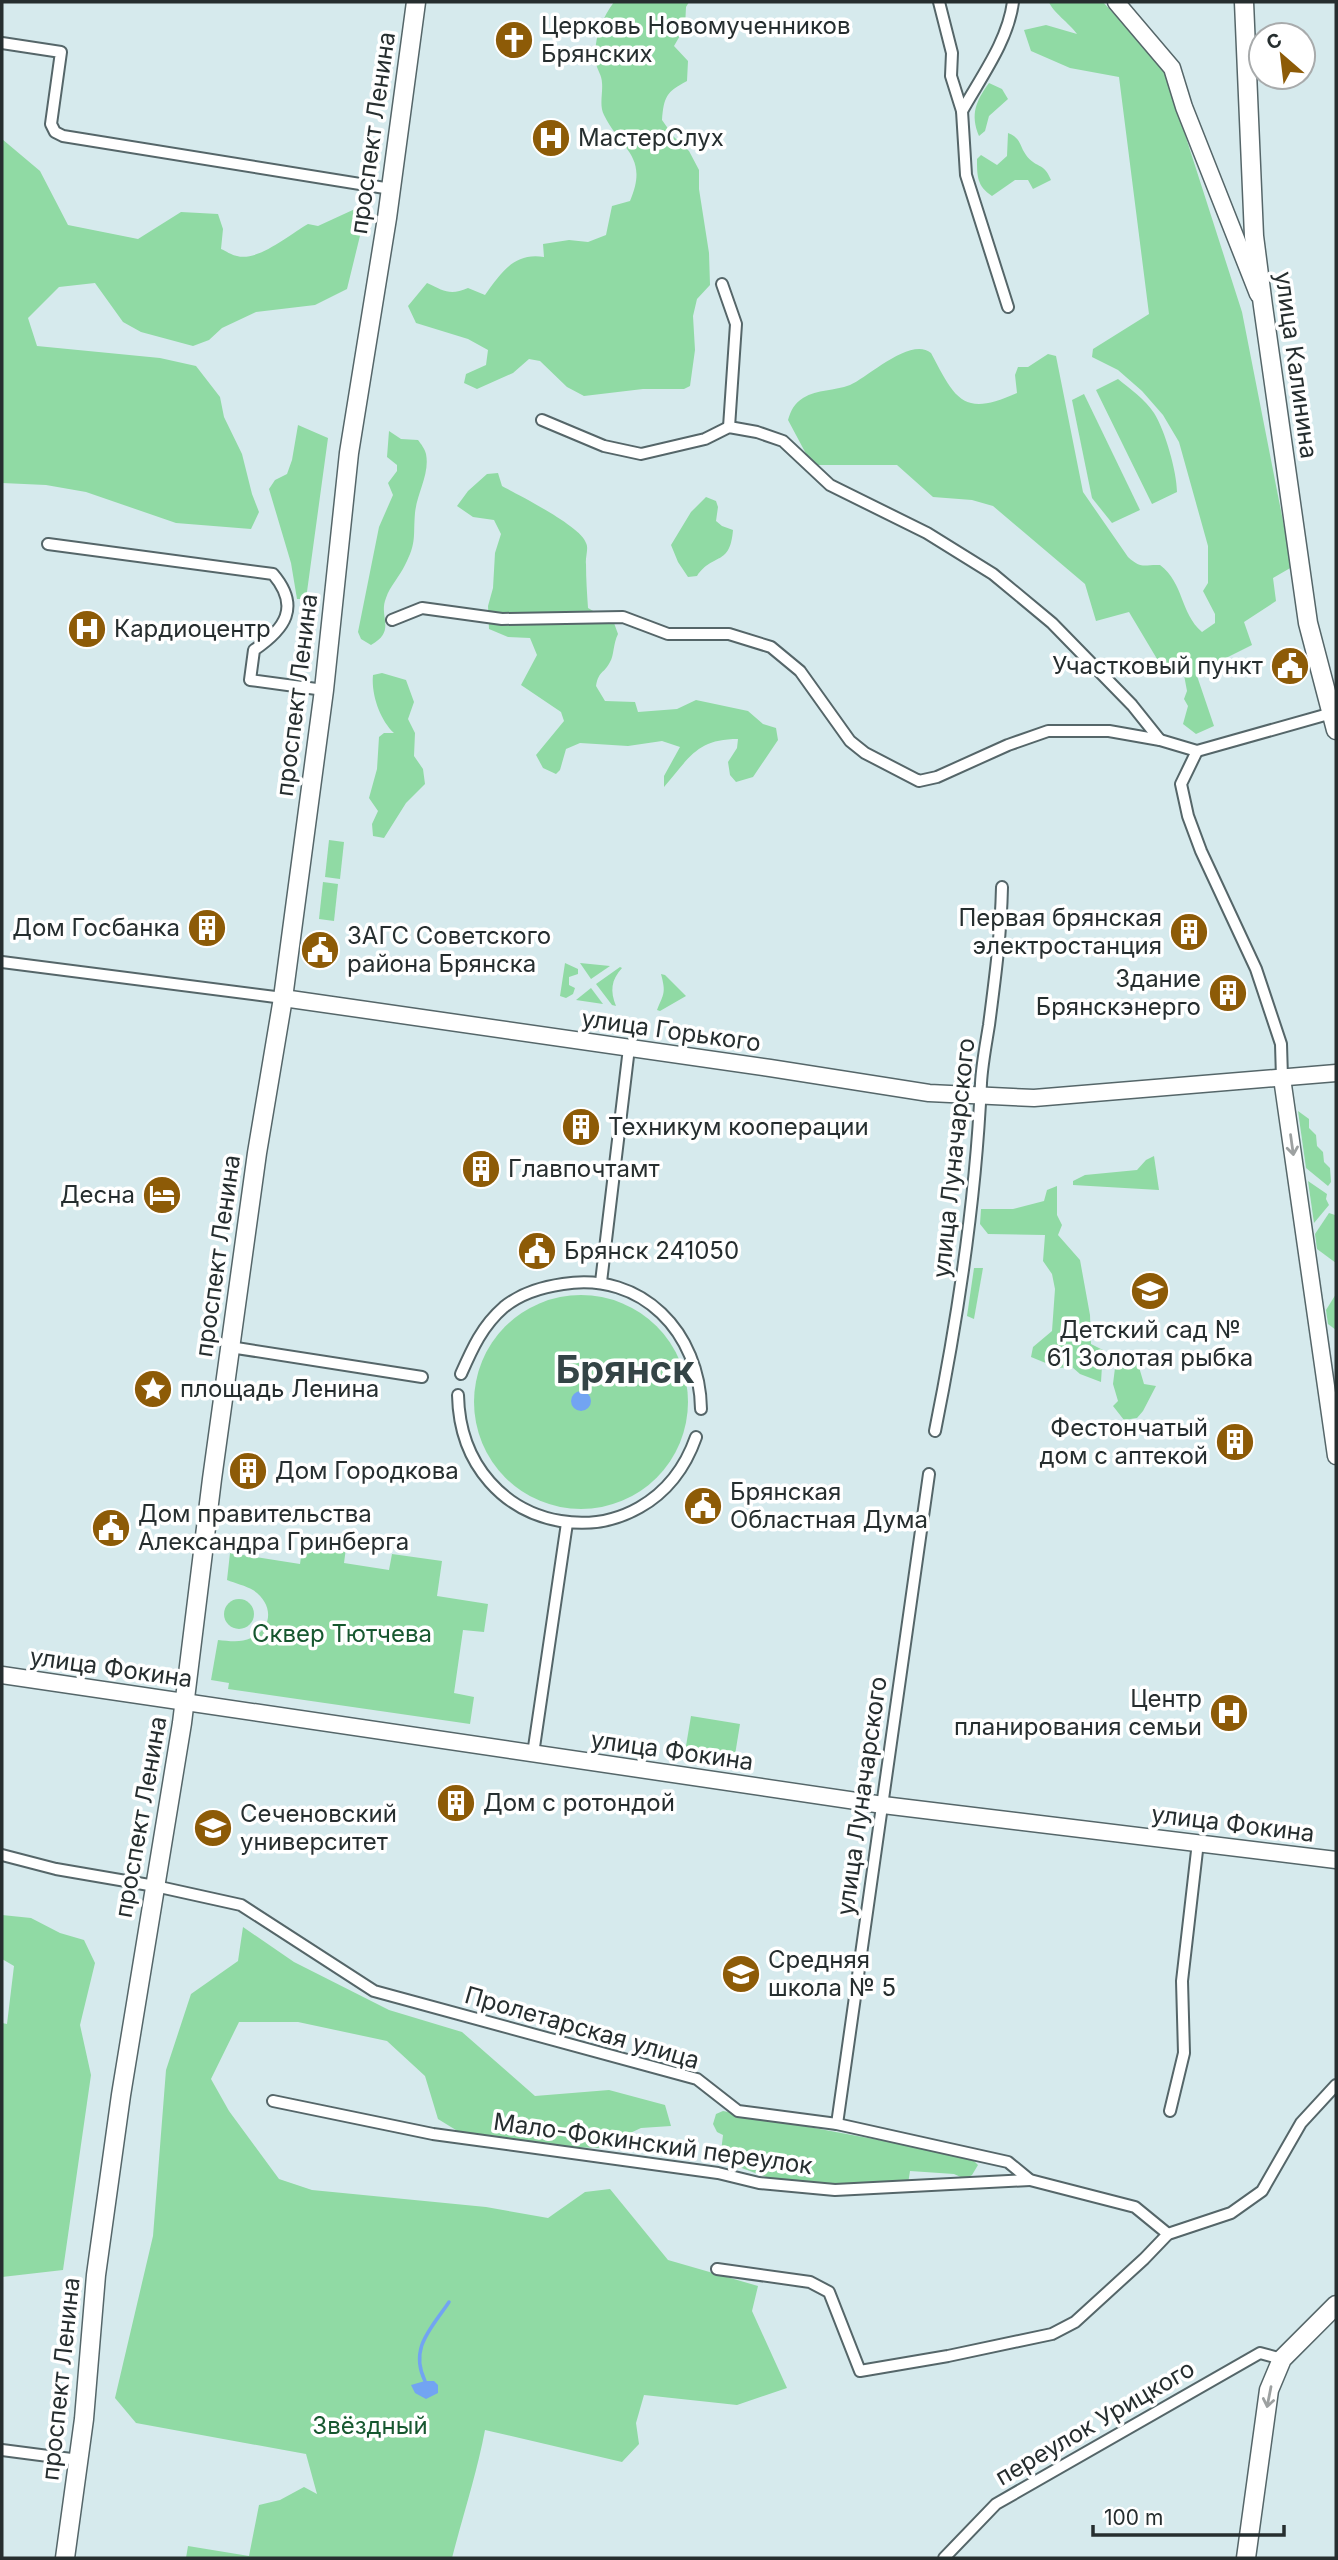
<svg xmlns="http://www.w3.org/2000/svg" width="1338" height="2560" viewBox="0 0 1338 2560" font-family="Inter,sans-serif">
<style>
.green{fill:#90daa4}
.water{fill:#72a4f2}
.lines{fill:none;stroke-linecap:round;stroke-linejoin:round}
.stream{stroke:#72a4f2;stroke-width:3.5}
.street-casing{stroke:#556669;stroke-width:14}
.secondary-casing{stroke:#556669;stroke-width:19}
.primary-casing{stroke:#556669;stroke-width:21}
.street{stroke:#fff;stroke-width:10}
.secondary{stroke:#fff;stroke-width:16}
.primary{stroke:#fff;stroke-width:18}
.oneway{stroke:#9da1a1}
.labels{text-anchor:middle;stroke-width:7;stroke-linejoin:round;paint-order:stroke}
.poi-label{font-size:24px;fill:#262e2f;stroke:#fff;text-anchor:start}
.street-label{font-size:24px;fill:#262e2f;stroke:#fff}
.park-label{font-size:24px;fill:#16572f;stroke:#fff}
.town-label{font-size:38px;font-weight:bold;fill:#344446;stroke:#fff}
</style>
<rect width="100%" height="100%" fill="#d6eaed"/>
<g class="green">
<path d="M614 2H689L686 7 685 27 674 46 688 61 687 81C666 92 664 97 662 120L674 137 689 151 699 170V189L709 253 710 285 697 299 693 316 695 350 690 386 684 389H643L584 396 567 387 540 361 529 359 513 373 477 389 464 383 466 374 486 365 488 350 468 339 416 323 408 306 427 283C444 291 450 296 468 288L485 295C501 273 514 252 544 257L543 244 569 240 588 242 606 235 612 206 630 201C649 156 622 151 604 115 599 106 603 93 602 83 602 75 597 70 596 63 593 40 601 20 614 2Z"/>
<path d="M1049 2H1103L1164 69 1242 312 1292 567 1273 578 1276 601 1244 622 1252 645 1196 673 1214 726 1196 734 1183 724 1188 706 1184 699 1187 691 1184 675 1166 674 1129 612 1096 621 1085 584 993 506 972 500 933 497 897 465H812L788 420C791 410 794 404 803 398 818 389 834 391 850 385 868 377 911 336 931 353 955 398 962 418 1017 393L1015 375 1018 367H1028L1048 354 1056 356 1083 492 1128 557C1142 570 1145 564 1160 565 1184 583 1180 613 1202 632L1215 623V614L1203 591 1208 583V546L1179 442 1163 415 1142 391 1118 370 1092 357 1093 349 1149 314 1119 77 1070 68 1031 51 1024 30 1046 25 1077 34C1070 24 1052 11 1049 2Z"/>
<path d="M989 83 1002 89 1008 99 989 116 985 131 979 136C970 114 976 101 989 83Z"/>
<path d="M1008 133C1021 138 1019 145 1026 155 1035 168 1044 162 1051 180L1033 189 1028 180H1015L992 196C977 186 977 176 977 159L981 155 997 165 1007 156Z"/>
<path d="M2 139 40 171 68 225 138 239 181 212 218 214 223 229 221 249C226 251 231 255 237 256 258 262 290 234 308 224L318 226 368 203 347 289 315 305 256 312 222 328 209 340 193 346 141 332 123 322 95 283 59 287 28 318 37 346 160 358 196 366 220 397 224 417 242 454 252 494 259 512 251 529 176 523 86 492 46 485 2 483Z"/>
<path d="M1118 379C1130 389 1145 399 1154 413 1165 430 1177 472 1177 492L1152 504 1096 390Z"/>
<polygon points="1084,394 1140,510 1112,523 1092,498 1072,400"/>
<polygon points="298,425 328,438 306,599 297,599 291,563 269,489 275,480 287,474 292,460"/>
<path d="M389 431 401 439 418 440C421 444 425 449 426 454 430 474 417 493 415 513 413 536 417 542 405 565 400 576 390 586 386 598 378 618 397 630 371 645L361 639 358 632 379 527 393 495 388 483 397 471V465L387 457Z"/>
<path d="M498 473 502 486C518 495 581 526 586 543 589 548 585 558 586 564 586 579 587 593 588 608L614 623 618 634C613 644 614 656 610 662 604 674 599 670 596 686L605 701 635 702 638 712 677 709 696 700 748 711 763 724 776 728 778 740 753 777 736 782 730 775 728 762 737 748 738 739C697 739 690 757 664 787V776L680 747 662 741 628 746 580 743 566 749 560 770 556 774 543 768 536 755 564 721 561 712 521 685 537 655 530 638 508 637 489 629 488 606 493 588 495 553 501 534 494 520 473 517 457 506 468 491 487 474Z"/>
<path d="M706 497 716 501 718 507 716 521 722 526 733 530C730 567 713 552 697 576L688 577 678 562 671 545 691 512Z"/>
<path d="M382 673 406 680 414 702 408 719 415 733 414 756 423 769 425 784 406 803 384 838 373 836 372 824 378 811 369 798 377 769 379 737 384 733H394C380 720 371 694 373 675Z"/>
<polygon points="329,840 344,842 340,879 325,877"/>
<polygon points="323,882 338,884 334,921 319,919"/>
<polygon points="565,963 578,969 578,974 569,977 569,985 575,988 573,994 566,998 560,996"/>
<polygon points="580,963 610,966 591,979"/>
<path d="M620 967 622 968C611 980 610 991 616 1006L612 1005 596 984Z"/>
<path d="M661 974 665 975 686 996 660 1011 657 1010C664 993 666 993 661 974Z"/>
<polygon points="591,988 603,1004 576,1000"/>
<polygon points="1298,1111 1309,1119 1309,1128 1316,1135 1317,1146 1323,1152 1324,1162 1330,1168 1331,1182 1328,1186 1306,1168"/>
<polygon points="1154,1156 1159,1190 1073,1185 1073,1181 1085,1175 1137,1170 1146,1160"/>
<polygon points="1308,1181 1327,1194 1326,1199 1329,1205 1314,1223"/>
<polygon points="1057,1186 1057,1215 1062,1225 1058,1235 1080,1260 1090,1315 1091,1344 1103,1350 1101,1382 1080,1374 1072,1367 1058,1368 1031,1357 1033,1347 1052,1331 1055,1289 1052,1274 1043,1261 1045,1235 988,1234 980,1224 981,1209 1013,1209 1044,1201 1047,1190"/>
<polygon points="1329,1213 1335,1215 1336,1263 1317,1249 1315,1234"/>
<polygon points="974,1268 983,1268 974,1319 967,1316"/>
<polygon points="1336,1294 1336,1330 1328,1324 1326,1310"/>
<circle cx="581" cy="1402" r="107"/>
<polygon points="1117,1352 1132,1353 1136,1357 1144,1384 1156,1386 1143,1411 1137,1418 1124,1420 1113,1406 1118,1401 1113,1384"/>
<path d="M303 1542 346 1548 344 1563 389 1570 392 1554 442 1561 437 1596 488 1604 484 1632 463 1630 454 1693 474 1697 470 1724 228 1689 229 1683 211 1680 218 1640C229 1641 241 1643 251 1638 274 1628 273 1603 253 1590 246 1586 235 1583 227 1580L230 1553 300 1564Z"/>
<circle cx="239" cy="1614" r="15"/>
<polygon points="691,1716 740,1724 734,1761 685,1752"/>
<polygon points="2,1915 31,1918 60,1933 84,1940 95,1963 80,2025 91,2075 63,2270 2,2277 2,2023 7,2024 14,1966 2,1959"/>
<path d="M243 1927 294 1962 389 2010 462 2032 535 2096 609 2090 665 2105 671 2126 641 2128 598 2148 512 2145 464 2135 438 2119 425 2076 387 2041 298 2022H239L211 2079 229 2111 279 2179 312 2190 486 2207 548 2218 585 2192 610 2189 668 2260 758 2286 752 2311 787 2388 737 2405 644 2395 636 2423 639 2444 622 2462 485 2430C477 2473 463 2515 452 2558H186L188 2546 249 2556 259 2505 280 2500 304 2487 317 2494 306 2454 136 2423 115 2398 153 2236 166 2070 191 1994 238 1961Z"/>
<polygon points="723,2111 970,2157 978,2165 972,2175 965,2179 954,2174 910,2171 908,2184 835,2187 769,2178 720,2160 723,2135 717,2132 713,2124 716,2114"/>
</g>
<g class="water">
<circle cx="581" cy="1401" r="10"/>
<polygon points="425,2381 434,2381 438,2385 438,2393 426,2399 415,2393 411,2385"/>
</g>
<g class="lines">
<path class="stream" d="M425 2381C409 2348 431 2329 449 2302"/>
<g class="street-casing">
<g id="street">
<polyline points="939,2 952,53 951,76 962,111 966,175 1008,307"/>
<polyline points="2,43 61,52 51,124 55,132 63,136 391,189"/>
<path d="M962 111C981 77 1008 41 1013 2"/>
<polyline points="722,284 736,324 729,427"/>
<polyline points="542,420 604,446 641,454 705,439 729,427 757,432 783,441 830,485 927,533 993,574 1052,623 1132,705 1160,740"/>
<path d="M48 544 273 574C301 607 285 629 254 650L250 680 324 690"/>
<polyline points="392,620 422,608 502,619 623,617 668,634 729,634 771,647 800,671 850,741 865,753 919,781 937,777 1008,745 1048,731 1109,731 1160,740 1197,751 1332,713"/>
<polyline points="1197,751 1181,784 1188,816 1201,851 1256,969 1281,1044 1282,1078"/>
<polyline points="2,962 283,998"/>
<polyline points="601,1282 629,1048"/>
<polyline points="230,1347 422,1377"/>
<path d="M461 1374C472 1349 482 1326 504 1307 520 1294 542 1287 563 1284 642 1271 700 1333 701 1409"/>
<path d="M458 1395C461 1541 649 1571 696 1437"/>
<path d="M935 1431C958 1317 976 1200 981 1083 982 1064 986 1044 989 1025 995 979 1001 934 1002 887"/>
<polyline points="533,1754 567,1523"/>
<polyline points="2,1855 56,1869 155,1886 241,1905 374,1991 697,2079 738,2111 837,2124 1008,2162 1030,2180 1135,2207 1168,2234"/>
<polyline points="273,2101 433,2134 718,2173 759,2183 835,2190 1030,2180"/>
<polyline points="1170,2111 1184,2053 1182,1981 1198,1842"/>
<polyline points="837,2124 929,1474"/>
<polyline points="717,2269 810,2282 829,2292 860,2371 948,2356 1052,2334 1075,2322 1144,2259 1168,2234 1231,2213 1262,2191 1301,2123 1336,2085"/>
<polyline points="2,2450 79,2460"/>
<polyline points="944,2558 996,2504 1260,2353 1282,2359"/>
</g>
</g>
<g class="secondary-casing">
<g id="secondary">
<polyline points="1116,2 1172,68 1184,107 1258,294"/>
<polyline points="283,998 770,1068 929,1093 1034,1098 1336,1073"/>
<polyline points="1282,1078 1336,1456"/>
<polyline points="2,1675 883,1805 1336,1860"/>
</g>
</g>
<g class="primary-casing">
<g id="primary">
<polyline points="1244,2 1254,236 1263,306 1308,623 1336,730"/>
<polyline points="65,2558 84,2419 96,2275 121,2095 182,1723 212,1479 257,1153 283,998 324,690 349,453 387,218 416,2"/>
<polyline points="1246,2558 1269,2390 1282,2359 1336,2305"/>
</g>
</g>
<use href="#street" class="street"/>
<use href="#secondary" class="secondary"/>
<use href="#primary" class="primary"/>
</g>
<defs><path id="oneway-shaft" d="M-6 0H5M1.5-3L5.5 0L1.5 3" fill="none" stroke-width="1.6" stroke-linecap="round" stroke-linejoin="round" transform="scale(1.75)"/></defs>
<g class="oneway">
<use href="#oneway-shaft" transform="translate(1292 1145) rotate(82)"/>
<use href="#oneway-shaft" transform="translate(1269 2397) rotate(101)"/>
</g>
<defs>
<g id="church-disc" transform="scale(2.0125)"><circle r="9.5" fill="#8d5b07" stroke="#fff"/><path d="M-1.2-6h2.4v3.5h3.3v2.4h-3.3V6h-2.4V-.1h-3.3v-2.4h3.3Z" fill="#fff"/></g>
<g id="hospital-disc" transform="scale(2.0125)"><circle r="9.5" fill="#8d5b07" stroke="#fff"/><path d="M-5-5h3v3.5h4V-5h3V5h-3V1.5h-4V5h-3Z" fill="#fff"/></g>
<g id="civic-disc" transform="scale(2.0125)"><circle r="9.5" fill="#8d5b07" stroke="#fff"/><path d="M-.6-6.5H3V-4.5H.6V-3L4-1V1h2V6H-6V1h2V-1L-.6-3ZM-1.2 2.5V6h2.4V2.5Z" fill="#fff"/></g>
<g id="building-disc" transform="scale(2.0125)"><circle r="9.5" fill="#8d5b07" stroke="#fff"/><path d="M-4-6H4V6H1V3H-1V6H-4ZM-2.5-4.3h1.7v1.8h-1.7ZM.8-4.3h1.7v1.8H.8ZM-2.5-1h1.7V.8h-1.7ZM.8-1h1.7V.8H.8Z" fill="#fff"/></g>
<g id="hotel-disc" transform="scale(2.0125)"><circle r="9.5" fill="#8d5b07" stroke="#fff"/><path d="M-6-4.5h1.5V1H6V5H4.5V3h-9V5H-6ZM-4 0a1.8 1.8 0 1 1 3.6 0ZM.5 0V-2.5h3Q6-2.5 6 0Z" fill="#fff"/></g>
<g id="school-disc" transform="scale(2.0125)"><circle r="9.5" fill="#8d5b07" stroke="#fff"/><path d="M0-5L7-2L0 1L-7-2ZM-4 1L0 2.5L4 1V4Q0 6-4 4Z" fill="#fff"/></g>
<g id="sight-disc" transform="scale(2.0125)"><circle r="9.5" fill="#8d5b07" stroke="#fff"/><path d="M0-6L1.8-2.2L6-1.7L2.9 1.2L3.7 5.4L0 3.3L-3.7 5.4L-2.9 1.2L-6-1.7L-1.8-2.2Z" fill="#fff"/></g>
<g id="university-disc" transform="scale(2.0125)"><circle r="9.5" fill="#8d5b07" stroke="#fff"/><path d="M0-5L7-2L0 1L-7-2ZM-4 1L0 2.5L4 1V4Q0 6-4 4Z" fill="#fff"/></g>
</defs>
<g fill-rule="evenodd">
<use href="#church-disc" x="514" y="40"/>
<use href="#hospital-disc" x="551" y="138"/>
<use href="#hospital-disc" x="87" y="629"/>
<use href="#civic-disc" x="1290" y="666"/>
<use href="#building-disc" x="207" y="928"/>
<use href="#building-disc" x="1189" y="932"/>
<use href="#civic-disc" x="320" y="950"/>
<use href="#building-disc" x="1228" y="993"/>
<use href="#building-disc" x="581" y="1127"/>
<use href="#building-disc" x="481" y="1169"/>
<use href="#hotel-disc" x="162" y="1195"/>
<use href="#civic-disc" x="537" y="1251"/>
<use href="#school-disc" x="1150" y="1291"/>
<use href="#sight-disc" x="153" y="1389"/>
<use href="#building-disc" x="1235" y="1442"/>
<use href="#building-disc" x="248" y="1471"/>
<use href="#civic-disc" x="703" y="1506"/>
<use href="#civic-disc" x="111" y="1528"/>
<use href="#hospital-disc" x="1229" y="1713"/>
<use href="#building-disc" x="456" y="1803"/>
<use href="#university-disc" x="213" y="1828"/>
<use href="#school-disc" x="741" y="1974"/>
</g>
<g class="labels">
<g class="poi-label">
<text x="541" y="34">Церковь Новомученников<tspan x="541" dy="28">Брянских</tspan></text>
<text x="578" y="146">МастерСлух</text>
<text x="114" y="637">Кардиоцентр</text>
<text x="1263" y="674" text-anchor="end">Участковый пункт</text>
<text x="1162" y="926" text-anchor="end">Первая брянская<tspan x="1162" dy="28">электростанция</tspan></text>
<text x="180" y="936" text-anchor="end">Дом Госбанка</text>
<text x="347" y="944">ЗАГС Советского<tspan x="347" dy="28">района Брянска</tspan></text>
<text x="1201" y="987" text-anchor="end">Здание<tspan x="1201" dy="28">Брянскэнерго</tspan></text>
<text x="608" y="1135">Техникум кооперации</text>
<text x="508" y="1177">Главпочтамт</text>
<text x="135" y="1203" text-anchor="end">Десна</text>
<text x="564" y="1259">Брянск 241050</text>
<text x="1150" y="1338" text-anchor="middle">Детский сад №<tspan x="1150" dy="28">61 Золотая рыбка</tspan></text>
<text x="180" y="1397">площадь Ленина</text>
<text x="1208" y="1436" text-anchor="end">Фестончатый<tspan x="1208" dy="28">дом с аптекой</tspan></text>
<text x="275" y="1479">Дом Городкова</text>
<text x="730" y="1500">Брянская<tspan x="730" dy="28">Областная Дума</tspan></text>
<text x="138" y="1522">Дом правительства<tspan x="138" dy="28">Александра Гринберга</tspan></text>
<text x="1202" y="1707" text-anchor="end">Центр<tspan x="1202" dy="28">планирования семьи</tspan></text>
<text x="483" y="1811">Дом с ротондой</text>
<text x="240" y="1822">Сеченовский<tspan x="240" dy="28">университет</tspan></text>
<text x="768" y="1968">Средняя<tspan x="768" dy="28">школа № 5</tspan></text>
</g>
<g class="street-label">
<text transform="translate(373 133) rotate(-82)" y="8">проспект Ленина</text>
<text transform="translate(1296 365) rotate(82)" y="8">улица Калинина</text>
<text transform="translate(297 695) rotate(-83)" y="8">проспект Ленина</text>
<text transform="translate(671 1031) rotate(8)" y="8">улица Горького</text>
<text transform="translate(954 1158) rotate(-84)" y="8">улица Луначарского</text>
<text transform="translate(218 1256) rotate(-82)" y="8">проспект Ленина</text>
<text transform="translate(111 1668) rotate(8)" y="8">улица Фокина</text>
<text transform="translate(672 1751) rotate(8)" y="8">улица Фокина</text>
<text transform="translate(862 1796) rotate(-82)" y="8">улица Луначарского</text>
<text transform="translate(141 1817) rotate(-80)" y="8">проспект Ленина</text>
<text transform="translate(1233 1824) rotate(7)" y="8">улица Фокина</text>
<text transform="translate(582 2028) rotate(16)" y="8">Пролетарская улица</text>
<text transform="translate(653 2144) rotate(8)" y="8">Мало-Фокинский переулок</text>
<text transform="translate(61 2379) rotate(-84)" y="8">проспект Ленина</text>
<text transform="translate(1095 2423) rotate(-30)" y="8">переулок Урицкого</text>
</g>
<g class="park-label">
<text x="342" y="1642">Сквер Тютчева</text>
<text x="370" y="2434">Звёздный</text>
</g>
<g class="town-label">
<text x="625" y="1383">Брянск</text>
</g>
</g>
<rect width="1338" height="2560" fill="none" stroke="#262e2f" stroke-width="7"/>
<g transform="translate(1282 56) rotate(332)"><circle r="33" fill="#ffffff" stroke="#a8abac" stroke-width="2"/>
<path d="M0-5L12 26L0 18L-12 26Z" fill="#8d5b07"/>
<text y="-10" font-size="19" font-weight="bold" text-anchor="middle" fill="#262e2f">С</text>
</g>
<path d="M1093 2525v10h191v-10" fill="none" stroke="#262e2f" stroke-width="3.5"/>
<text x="1104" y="2525" font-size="21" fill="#262e2f" stroke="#ffffff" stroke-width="5" paint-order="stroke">100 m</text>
</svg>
